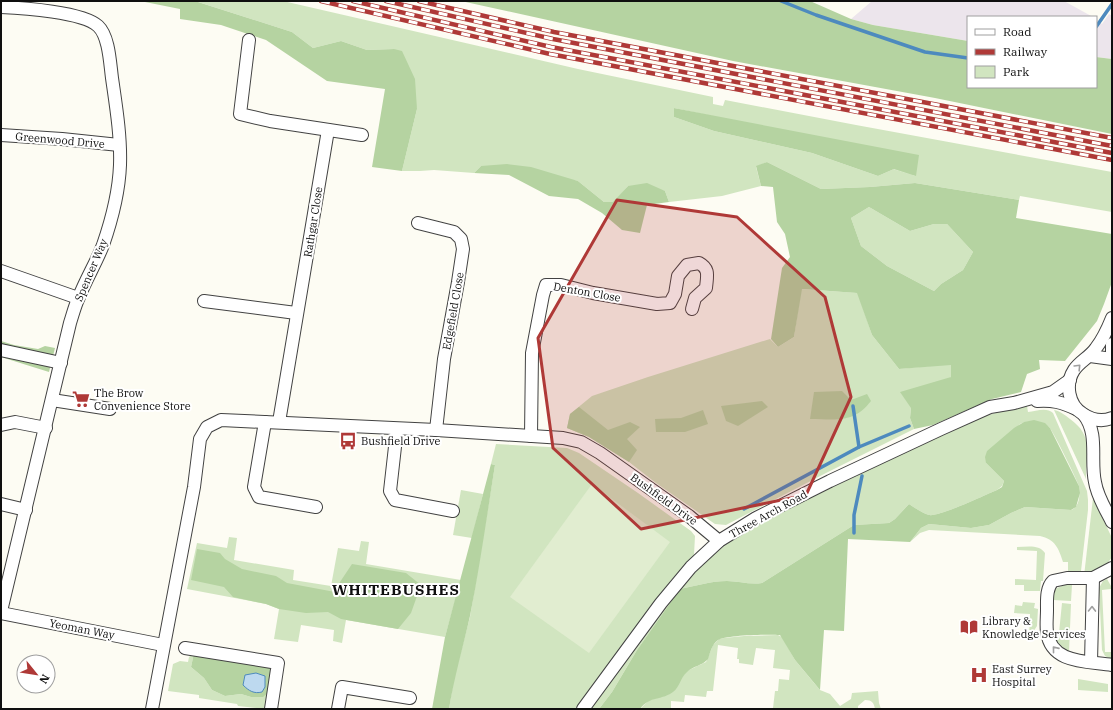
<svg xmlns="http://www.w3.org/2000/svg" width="1113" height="710" viewBox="0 0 1113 710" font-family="'IBM Plex Serif',serif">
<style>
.industrial{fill:#ece5ec}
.green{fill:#d1e5c0;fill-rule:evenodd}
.forest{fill:#b5d3a1;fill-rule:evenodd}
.pitch{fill:#e1edd0}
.water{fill:#bdd9ef;stroke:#4d8abe}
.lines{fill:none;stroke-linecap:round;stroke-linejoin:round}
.stream{stroke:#4d8abe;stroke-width:3.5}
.minor-casing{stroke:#424242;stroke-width:14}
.minor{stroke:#fff;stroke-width:12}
.rail-casing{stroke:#af3937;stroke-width:4.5}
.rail{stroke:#fff;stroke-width:3;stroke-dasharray:9;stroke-linecap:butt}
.oneway{stroke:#9f9f9f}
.marked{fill:#af3937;fill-opacity:0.2;stroke:#af3937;stroke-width:3;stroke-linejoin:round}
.labels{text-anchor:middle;stroke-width:4;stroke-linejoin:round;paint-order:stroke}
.street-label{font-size:11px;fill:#0f0f0f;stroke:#fff}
.poi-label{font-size:11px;fill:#0f0f0f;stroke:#fff;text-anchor:start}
.district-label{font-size:15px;font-weight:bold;letter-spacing:1px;fill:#0f0f0f;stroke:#fff}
</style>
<rect width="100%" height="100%" fill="#fdfcf3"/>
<g class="industrial">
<polygon points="872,1 1064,1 1093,17 968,17 968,41 873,25 851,19"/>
<polygon points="1109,14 1112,16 1112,59 1096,57 1096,19 1102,24"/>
</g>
<g class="green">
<path d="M195 1H283L578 69 713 97V104L723 106 725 100 856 125 1112 172V212L1020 196 1019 200 915 183 870 187 821 189 767 162 756 167 761 186 722 196 669 202 665 191 628 186 613 203 604 202 578 181 481 166 474 173 434 170 420 171H402L417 109 394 49 367 50 341 41 313 48 292 32ZM674 108 736 121 916 176 894 169 878 176 812 153 714 131 674 117Z"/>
<polygon points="869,207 910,231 934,224 947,224 973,252 963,270 941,284 934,291 887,266 861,246 851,218"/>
<polygon points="801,289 858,293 872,335 899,369 951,364 951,377 911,408 910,418 914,429 826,473 726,525 715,524 656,483 629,462 589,437 567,428 570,414 592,396 648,377 770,339 778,347 794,337"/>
<path d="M1027 406 1028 412C1036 411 1047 407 1053 413L1087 491 1088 500V510L1081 571H1068V562H1063C1059 549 1055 539 1040 536L929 530 920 533 910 542 921 528 929 524 971 528 989 525 1011 513 1025 507 1071 510C1080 507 1080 494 1079 486 1076 478 1053 431 1049 427 1040 421 1030 420 1020 424L986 463 1004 481 1002 486 997 490C985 495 939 517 929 515 922 513 915 508 909 504L895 519 889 523 854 525 762 583C750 585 739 581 727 581 711 581 695 586 680 589L637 650 612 692 599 709H590L666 604C684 584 702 563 724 546 746 529 772 517 797 504 827 490 857 475 887 461 931 440 979 412 1027 406Z"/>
<path d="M1054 410C1060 411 1065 415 1070 419 1094 436 1086 453 1086 479Z"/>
<polygon points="496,444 567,448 579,453 638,493 691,531 695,536 694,555 672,579 575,709 449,709 454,678 470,617 495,465 491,464"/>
<polygon points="461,490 483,494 472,538 453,535"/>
<polygon points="1093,498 1112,538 1112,557 1107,564 1084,576"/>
<polygon points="229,537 237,538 234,560 294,570 293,580 331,586 338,548 359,551 361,541 369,542 366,564 461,580 445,637 346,620 342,643 333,641 334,630 301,625 298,642 274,639 279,609 266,604 187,589 197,543 227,548"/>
<path d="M1017 547C1027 547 1039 544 1045 553L1043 581H1041L1040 591H1024V585H1015V579L1036 580 1037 551 1017 550Z"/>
<polygon points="1107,579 1111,586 1111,589 1102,590 1105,652 1112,652 1111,659 1105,656 1102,650 1099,588 1103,581"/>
<polygon points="1064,585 1072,585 1071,601 1053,600 1055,589"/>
<polygon points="1023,602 1035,603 1034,608 1038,609 1037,626 1029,638 1030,614 1014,613 1015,605 1022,606"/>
<polygon points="1062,603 1071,604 1069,652 1060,650 1050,633 1059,633"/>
<path d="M778 635 782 637 795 660 814 683 820 690 830 694 840 706 851 699 852 693 878 691 879 703 881 709H875C874 703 872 700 865 700L858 706V709H785L773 708 775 691H778L779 679 789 680 790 670 773 668 775 650 756 648 753 665 739 663V659H737L738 648 718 645 713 691H707L706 697 685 695 684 702 671 701V709H640L649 700 668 695 687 671 706 662 713 645 719 639 724 638 744 636Z"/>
<polygon points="194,653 191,667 204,678 212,690 225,696 241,694 251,697 269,692 266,709 238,706 237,704 199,698 199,695 168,691 173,664 180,661 188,662 189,657"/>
<polygon points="1078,679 1108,684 1108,692 1078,690"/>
</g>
<g class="forest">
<polygon points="140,1 198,2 292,32 313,48 341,41 367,50 394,49 402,51 415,79 417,109 402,171 372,167 385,89 327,81 266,40 221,25 180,19 180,9"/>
<polygon points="461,1 810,1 851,19 873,25 968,41 968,87 1096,87 1096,57 1112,59 1112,134 935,98 733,61"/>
<polygon points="674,108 919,155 916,176 894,169 878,176 812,153 714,131 674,117"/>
<path d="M767 162 821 189 870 187 915 183 1019 200 1016 218 1112 234V282L1104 304 1097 321 1065 361 1039 360 1040 369 1027 374 1021 392 992 399 933 425 914 429 910 418 911 408 900 392 951 377V365L899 369 872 335 857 293 802 289 794 337 778 347 771 339 782 268 790 257 785 234 777 222 773 187 761 186 756 166ZM869 207 910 231 934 224H947L973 252 963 270 941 284 934 291 887 266 861 246 851 218Z"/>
<polygon points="507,164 531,167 578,181 604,202 613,202 628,186 647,183 665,191 669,202 647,205 640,233 622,230 602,213 578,199 549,196 509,175 474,173 481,166"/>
<polygon points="1,341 14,345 38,349 45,346 55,348 49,372 1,357"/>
<path d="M842 391 851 400 867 394 871 401C853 424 836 419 810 419L814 392Z"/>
<polygon points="762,401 768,407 738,426 726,421 721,406"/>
<polygon points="579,407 608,430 630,422 640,427 627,439 637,450 629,462 589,437 567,428 570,414"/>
<polygon points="703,410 708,424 685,432 656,432 655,419 681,418"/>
<path d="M1034 420 1045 423 1050 428 1079 486 1080 493 1076 507 1071 510 1025 507 1011 513 989 525 971 528 929 524 921 528 910 542 848 539 844 631 824 630 820 690 795 660 780 635C769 634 725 635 718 640 712 644 710 653 708 659 702 666 693 666 687 672 680 678 680 687 673 692 661 701 651 695 640 709H599L612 692 637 650 680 589C695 586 711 581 727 581 739 581 750 585 762 583L854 525 889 523 895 519 909 504C915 508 922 513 929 515 939 517 985 495 997 490L1002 487 1004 481 986 463 985 457 987 451 1014 428 1024 422Z"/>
<path d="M491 464 495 465C487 515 480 566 470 616 463 647 454 678 449 709H432L445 637Z"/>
<polygon points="197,549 220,553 225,559 242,569 276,576 287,583 335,592 340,582 352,564 406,573 421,585 411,613 398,629 341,619 328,612 306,613 279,609 266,604 233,597 224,587 191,580"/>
<polygon points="194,653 269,667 272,671 269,692 263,697 251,697 241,694 225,696 212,690 204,678 191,667"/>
</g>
<polygon class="pitch" points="592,484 670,542 589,653 510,597"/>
<path class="water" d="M256 673 265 676V687L262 692C254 694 249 691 243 685L245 675Z"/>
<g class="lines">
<g class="stream">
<polyline points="781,1 816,15 925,52 968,58"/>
<polyline points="1096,27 1112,4"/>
<polyline points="853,406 859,447"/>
<polyline points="744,509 859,447 909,426"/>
<polyline points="854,533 854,515 862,476"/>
</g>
<g class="minor-casing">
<g id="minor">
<path d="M1 7C23 8 83 12 98 26 109 36 110 63 112 78 116 106 121 136 120 165 119 192 112 219 103 245 96 263 86 279 79 297 75 305 73 314 70 323L1 611"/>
<polyline points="249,40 240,114 270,121 362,135"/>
<polyline points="1,135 62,139 119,145"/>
<polyline points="418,223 454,232 461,239 463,249 458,282 444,359 436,430"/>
<polyline points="1,271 78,298"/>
<polyline points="204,301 296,313"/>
<path d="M1112 318C1108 328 1103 339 1096 348 1090 357 1080 361 1074 370 1065 384 1068 405 1083 414 1092 420 1102 422 1112 418"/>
<polyline points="1112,344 1112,352"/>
<polyline points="1,350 61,363"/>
<polyline points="1090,356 1112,359"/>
<polyline points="52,400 110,409"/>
<path d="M1037 401C1052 400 1062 402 1076 409"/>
<path d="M1084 415C1099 434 1090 460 1095 482 1097 496 1106 510 1112 522"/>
<polyline points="265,422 254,487 259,497 316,507"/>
<polyline points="279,422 328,130"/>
<polyline points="1,425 15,422 46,428"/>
<polyline points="397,429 390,491 395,500 453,511"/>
<path d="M531 436 532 353 543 295 546 285H561L593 293 657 304 670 303 675 294 678 276 687 265 699 263C710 269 707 276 706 288L695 298 692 309"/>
<polyline points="1,504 26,510"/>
<path d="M1112 568 1093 578H1067L1053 581C1046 588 1047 600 1047 610 1047 617 1046 625 1047 632 1051 664 1087 661 1112 665"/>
<polyline points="1,613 163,645"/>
<polyline points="185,648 278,663 271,709"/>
<polyline points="1091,662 1093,578"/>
<polyline points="152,709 194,487 200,439 207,427 221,420 436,430 563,438 581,442 600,453 689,516 719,541"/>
<polyline points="338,709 342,687 410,698"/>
<polyline points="583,709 661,603 691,567 719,541 756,518 830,481 941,429 990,407 1014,403 1053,392 1070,380"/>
</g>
</g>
<use href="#minor" class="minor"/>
<g class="rail-casing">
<g id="rail">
<polyline points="321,1 550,54 1112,160"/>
<polyline points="353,1 551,47 1112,153"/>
<polyline points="386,1 553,39 1112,146"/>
<polyline points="419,1 554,32 1112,138"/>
</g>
</g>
<use href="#rail" class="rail"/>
</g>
<defs><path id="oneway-chevron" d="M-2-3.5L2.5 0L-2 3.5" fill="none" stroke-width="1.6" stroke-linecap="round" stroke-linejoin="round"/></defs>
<g class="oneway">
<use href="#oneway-chevron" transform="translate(1078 367) rotate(-46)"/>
<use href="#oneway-chevron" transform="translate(1092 609) rotate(-89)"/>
<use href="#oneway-chevron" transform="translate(1055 649) rotate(-129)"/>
</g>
<path class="marked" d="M617 200 737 217 825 297 851 397 806 495 641 529 553 448 538 338Z"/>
<defs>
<g id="supermarket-bare" transform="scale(1.38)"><path d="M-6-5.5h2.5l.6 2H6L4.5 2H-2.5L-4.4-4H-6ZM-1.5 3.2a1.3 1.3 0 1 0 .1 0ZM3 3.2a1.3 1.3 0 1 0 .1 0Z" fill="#af3937" stroke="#fff" stroke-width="2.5" paint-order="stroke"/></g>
<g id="bus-bare" transform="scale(1.38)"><path d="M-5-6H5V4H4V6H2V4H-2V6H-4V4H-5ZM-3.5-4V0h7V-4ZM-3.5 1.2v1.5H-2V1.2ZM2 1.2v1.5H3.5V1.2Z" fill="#af3937" stroke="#fff" stroke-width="2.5" paint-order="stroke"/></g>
<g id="library-bare" transform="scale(1.38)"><path d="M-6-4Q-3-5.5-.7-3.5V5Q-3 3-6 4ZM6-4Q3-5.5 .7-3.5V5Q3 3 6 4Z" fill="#af3937" stroke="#fff" stroke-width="2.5" paint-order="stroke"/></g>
<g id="hospital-bare" transform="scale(1.38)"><path d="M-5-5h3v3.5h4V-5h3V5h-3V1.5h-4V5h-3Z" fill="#af3937" stroke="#fff" stroke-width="2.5" paint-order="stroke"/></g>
</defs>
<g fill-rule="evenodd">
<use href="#supermarket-bare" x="81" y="399"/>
<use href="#bus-bare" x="348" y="441"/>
<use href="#library-bare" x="969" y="627"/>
<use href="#hospital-bare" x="979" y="675"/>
</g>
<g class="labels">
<g class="street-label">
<text transform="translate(60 140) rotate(5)" y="4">Greenwood Drive</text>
<text transform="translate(313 222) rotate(-81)" y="4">Rathgar Close</text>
<text transform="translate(91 270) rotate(-67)" y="4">Spencer Way</text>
<text transform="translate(587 292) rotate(10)" y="4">Denton Close</text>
<text transform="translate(453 311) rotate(-80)" y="4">Edgefield Close</text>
<text transform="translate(664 499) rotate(36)" y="4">Bushfield Drive</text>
<text transform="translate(768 514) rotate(-29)" y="4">Three Arch Road</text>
<text transform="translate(82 629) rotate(11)" y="4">Yeoman Way</text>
</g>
<g class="poi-label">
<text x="94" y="397">The Brow<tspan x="94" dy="13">Convenience Store</tspan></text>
<text x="361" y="445">Bushfield Drive</text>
<text x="982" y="625">Library &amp;<tspan x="982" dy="13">Knowledge Services</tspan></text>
<text x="992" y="673">East Surrey<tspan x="992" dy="13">Hospital</tspan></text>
</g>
<g class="district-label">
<text x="396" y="595">WHITEBUSHES</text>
</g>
</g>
<rect width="1113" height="710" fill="none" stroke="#0f0f0f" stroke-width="4"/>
<rect x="967" y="16" width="130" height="72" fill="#ffffff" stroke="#9f9f9f"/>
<rect x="975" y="29" width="20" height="6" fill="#ffffff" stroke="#9f9f9f"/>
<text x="1003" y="36" font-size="12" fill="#0f0f0f">Road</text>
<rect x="975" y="49" width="20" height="6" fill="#af3937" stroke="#9f9f9f"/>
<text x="1003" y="56" font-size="12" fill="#0f0f0f">Railway</text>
<rect x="975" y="66" width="20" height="12" fill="#d1e5c0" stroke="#9f9f9f"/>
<text x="1003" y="76" font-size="12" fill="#0f0f0f">Park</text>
<g transform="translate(36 674) rotate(120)"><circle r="19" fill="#ffffff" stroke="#9f9f9f"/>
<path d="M0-3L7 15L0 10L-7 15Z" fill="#af3937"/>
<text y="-6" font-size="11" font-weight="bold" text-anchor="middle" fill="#0f0f0f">N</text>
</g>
</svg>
